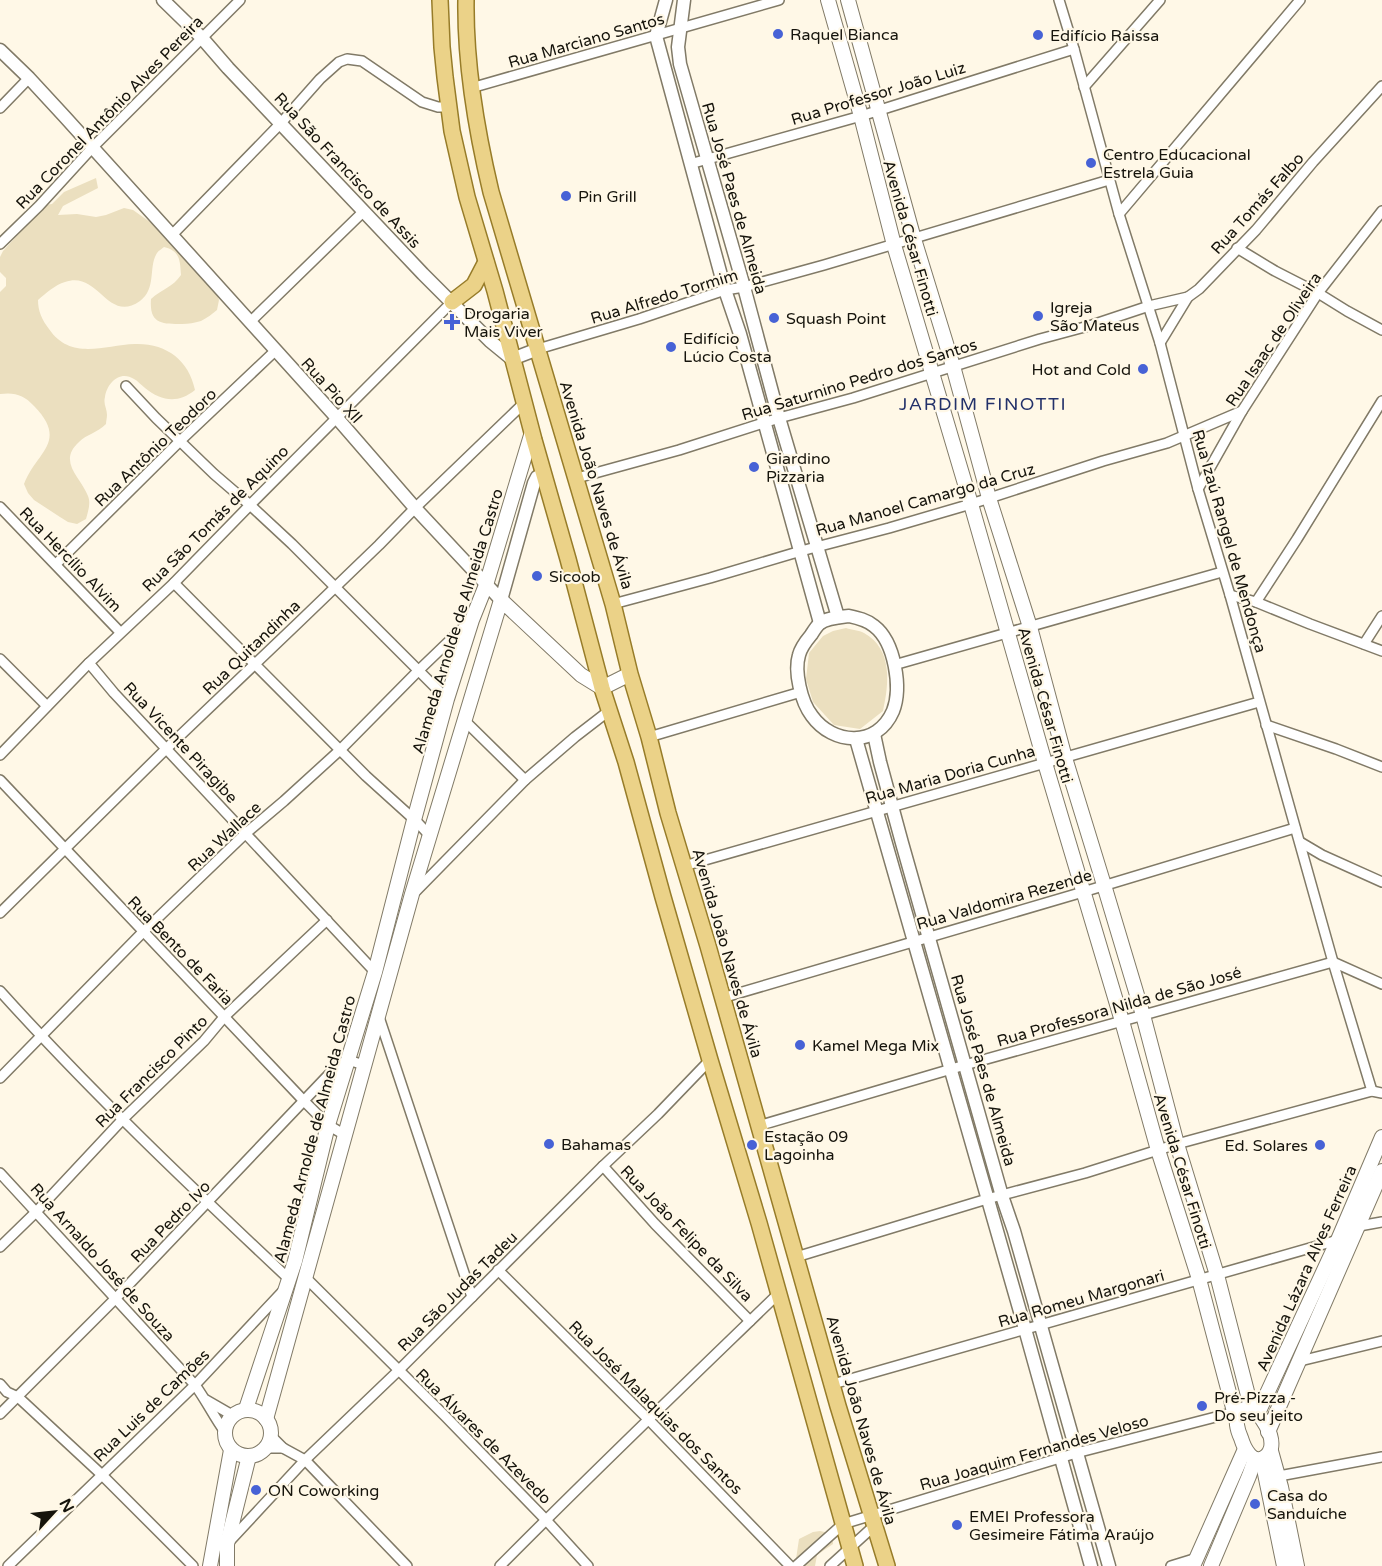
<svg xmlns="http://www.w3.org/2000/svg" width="1382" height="1566" viewBox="0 0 1382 1566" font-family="'Varela Round',sans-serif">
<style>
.green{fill:#ebdfbf}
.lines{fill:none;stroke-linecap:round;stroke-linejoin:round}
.minor-casing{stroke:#817a67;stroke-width:12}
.tertiary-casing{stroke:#817a67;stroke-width:15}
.secondary-casing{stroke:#817a67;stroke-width:16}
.primary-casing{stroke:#977c29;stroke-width:18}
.minor{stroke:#fff;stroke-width:9}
.tertiary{stroke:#fff;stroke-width:12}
.secondary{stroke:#fff;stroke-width:14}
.primary{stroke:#ebd288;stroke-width:15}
.poi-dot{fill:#4762d6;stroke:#fff8e7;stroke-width:2}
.labels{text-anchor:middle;stroke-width:4.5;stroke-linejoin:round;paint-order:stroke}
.poi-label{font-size:16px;fill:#16140c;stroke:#fff8e7;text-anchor:start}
.street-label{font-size:16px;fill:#16140c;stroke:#fff8e7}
.neighbourhood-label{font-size:18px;letter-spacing:1.5px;fill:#23316a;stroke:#fff8e7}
</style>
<rect width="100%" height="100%" fill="#fff8e7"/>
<g class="green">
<path d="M96 178 98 188 63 206 58 215 77 214 96 217 106 215 124 208 133 210 150 222 178 249 216 291 219 300 217 310C212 314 207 318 201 321 194 323 189 324 182 324 162 324 149 324 151 299 162 289 173 287 181 275 180 260 180 251 164 247 162 249 159 250 157 253 148 267 157 288 140 301 107 324 99 270 65 282 55 285 46 293 38 300 38 311 42 320 49 329 71 361 104 345 135 344 166 343 189 360 195 390 178 404 161 401 145 388 141 385 138 381 134 379 120 370 107 383 105 397 103 404 107 408 107 415 107 418 106 421 106 424 97 433 87 434 79 442 57 462 81 477 88 496 91 504 88 511 86 519L77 524 68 522 60 517 34 500 28 493 24 484C36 452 69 442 34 406 24 395 15 392 0 394V292L6 286V278L0 272V257L3 251 45 205 52 204 64 192Z"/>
<path d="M846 628C852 630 859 630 864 633 893 649 889 684 883 711L860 729 834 725 813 702 806 679 809 653 823 636 833 631Z"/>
<polygon points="820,1531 830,1533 833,1540 833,1544 817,1555 815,1566 798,1566 796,1559 799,1539 813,1532"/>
</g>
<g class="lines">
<g class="minor-casing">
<g id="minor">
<polyline points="1059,0 1074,49 1119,214 1160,343 1198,489 1230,595 1333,962 1372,1091"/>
<polyline points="1084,87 1160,0"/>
<polyline points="471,88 779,0"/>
<polyline points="0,108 29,78"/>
<polyline points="690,164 861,116 1074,49"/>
<polyline points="1119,214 1300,0"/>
<polyline points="171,236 281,123 320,79 339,62 347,59 362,61 422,102 438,107 449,107"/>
<polyline points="0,244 39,206 92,148 240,0"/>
<polyline points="1237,248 1275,271 1318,293 1347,311 1382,330"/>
<polyline points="250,322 364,211"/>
<polyline points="1160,343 1188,297 1199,289 1256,230 1313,162 1382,86"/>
<polyline points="538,349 639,319 725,290 744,287 824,265 1109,180"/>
<polyline points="126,386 156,418 214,474 250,505 292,544 447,699"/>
<polyline points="577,478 679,450 779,418 853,398 1040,339 1092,325 1149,306 1188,297"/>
<polyline points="1198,489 1242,411 1289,338 1318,293 1382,211"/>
<polyline points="0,507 120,632"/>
<polyline points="56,564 180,441 275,351"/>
<polyline points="174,583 366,776 418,823 430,836"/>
<polyline points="1230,595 1256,602 1310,624 1382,651"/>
<polyline points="1256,602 1297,539 1382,401"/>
<polyline points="613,604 710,578 801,551 889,528 971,504 1103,461 1167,443 1242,411"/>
<polyline points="1364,644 1382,616"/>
<polyline points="0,659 47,706"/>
<polyline points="89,663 114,693 375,972"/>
<polyline points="894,665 1222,572"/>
<polyline points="465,721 525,780"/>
<polyline points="1266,725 1336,749 1382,767"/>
<polyline points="649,737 801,692"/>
<polyline points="0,755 89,663 174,583 250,505 452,302"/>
<polyline points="0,780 304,1101 328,1125 345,1135"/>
<polyline points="1300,842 1322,855 1382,882"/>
<polyline points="684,866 1259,702"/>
<polyline points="415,892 525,780 575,737 610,710"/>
<polyline points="0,913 166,749 298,623 379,545 415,508 524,403"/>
<path d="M0 991C91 1092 190 1186 289 1279"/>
<polyline points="722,998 1083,892 1295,828"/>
<polyline points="379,1017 472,1297"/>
<polyline points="0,1078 143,932 245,834 284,801 340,750 419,670 470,621"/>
<polyline points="758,1126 965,1065 1333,962 1382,984"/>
<polyline points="603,1166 655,1224 750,1321"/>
<path d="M0 1173 195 1385C206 1400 214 1417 225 1432"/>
<polyline points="1359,1226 1382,1222"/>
<polyline points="0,1247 37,1211 123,1119 204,1041 224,1017 327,920"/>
<polyline points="796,1257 987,1199 1085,1173 1177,1144 1372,1091 1382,1093"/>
<polyline points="498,1270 648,1419 790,1566"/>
<polyline points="305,1277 446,1417 546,1520 588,1566"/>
<polyline points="1300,1361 1382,1341"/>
<polyline points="0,1384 7,1392 18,1397 101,1474 193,1566"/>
<path d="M833 1384C1002 1337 1170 1288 1338 1240"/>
<polyline points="206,1400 232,1415"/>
<polyline points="0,1414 115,1299 335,1068 348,1060 364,1065"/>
<polyline points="271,1436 283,1448 305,1460 407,1566"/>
<polyline points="266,1448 283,1448"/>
<polyline points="1279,1476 1382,1457"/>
<polyline points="228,1543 305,1460 398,1371 603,1166 658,1114 710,1060"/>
<polyline points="8,1566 195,1385 282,1292"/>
<path d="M500 1566C591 1474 685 1384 778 1294"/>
<polyline points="796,1566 843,1524 1076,1453 1239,1411"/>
<polyline points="830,1566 874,1526"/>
<polyline points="1171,1566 1197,1558"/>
</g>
</g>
<g class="tertiary-casing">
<g id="tertiary">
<polyline points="163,0 202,38 228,68 423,274 490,341 512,359 538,349"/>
<polyline points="666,0 656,36 659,47 725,290 740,334 820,623"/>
<polyline points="684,0 678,47 680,64 744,287 779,418 838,617"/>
<polyline points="0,50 29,78 65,117 337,418 415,508 501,600 534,483 537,477 543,474"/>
<path d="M849 616C858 618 867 620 874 626 895 642 902 688 893 711 877 748 833 745 812 716 801 702 794 671 799 655 801 647 806 641 811 635 813 632 816 627 819 624 826 618 840 617 849 616Z"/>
<polyline points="874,734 880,762 902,843 1002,1196 1014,1231 1109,1566"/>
<polyline points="856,739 1025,1329 1091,1566"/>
</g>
</g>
<g class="secondary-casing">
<g id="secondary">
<polyline points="828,0 861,116 894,245 971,504 1045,763 1122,1021 1158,1150 1199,1279 1236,1419"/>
<polyline points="848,0 914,239 953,366 989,498 1030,627 1065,758 1104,885 1143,1015 1177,1144 1217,1275 1251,1407"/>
<path d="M1251 1407C1261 1415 1274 1434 1271 1448 1270 1451 1269 1454 1266 1456 1253 1467 1244 1448 1241 1438 1237 1429 1235 1421 1239 1411Z"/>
<polyline points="246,1409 295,1261 328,1125 375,972 414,820 447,699 472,620 486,585 532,432"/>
<circle cx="248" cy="1433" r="23"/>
<polyline points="1258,1413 1338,1240 1382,1137"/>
<polyline points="266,1419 412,894 501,600 581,675 602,688 630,674"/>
<polyline points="1268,1432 1382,1171"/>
<polyline points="1271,1451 1281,1487 1297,1566"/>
<polyline points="1262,1459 1284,1566"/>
<polyline points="210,1566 231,1450"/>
<polyline points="227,1566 227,1544 249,1456"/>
<polyline points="1193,1566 1245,1449"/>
<polyline points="1211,1566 1249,1476 1255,1459"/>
</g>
</g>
<g class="primary-casing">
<g id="primary">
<polyline points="440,0 442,47 445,77 452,131 467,197 495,291 534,440 568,559 602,688 626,762 663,897 710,1060 759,1223 855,1566"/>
<path d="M466 0C465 65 476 129 491 192L613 604 630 674 649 737 668 813 708 946 838 1406 887 1566"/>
<polyline points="452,302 474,285 486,262"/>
</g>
</g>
<use href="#minor" class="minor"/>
<use href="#tertiary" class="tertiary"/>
<use href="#secondary" class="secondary"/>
<use href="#primary" class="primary"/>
</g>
<g class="poi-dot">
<circle cx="778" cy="34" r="6"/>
<circle cx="1038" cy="35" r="6"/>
<circle cx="1091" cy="163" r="6"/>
<circle cx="566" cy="196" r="6"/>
<circle cx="1038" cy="316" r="6"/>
<circle cx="774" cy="318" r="6"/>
<path d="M449 313h6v6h6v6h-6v6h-6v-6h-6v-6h6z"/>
<circle cx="671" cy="347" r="6"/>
<circle cx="1143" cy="369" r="6"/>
<circle cx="754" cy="467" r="6"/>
<circle cx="537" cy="576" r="6"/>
<circle cx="800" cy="1045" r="6"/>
<circle cx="549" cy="1144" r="6"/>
<circle cx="752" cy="1145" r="6"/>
<circle cx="1320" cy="1145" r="6"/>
<circle cx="1202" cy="1406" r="6"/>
<circle cx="256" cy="1490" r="6"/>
<circle cx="1255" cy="1504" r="6"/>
<circle cx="957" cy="1525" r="6"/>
</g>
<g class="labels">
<g class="poi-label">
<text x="790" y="40">Raquel Bianca</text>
<text x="1050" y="41">Edifício Raissa</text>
<text x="1103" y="160">Centro Educacional<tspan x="1103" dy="18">Estrela Guia</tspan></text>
<text x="578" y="202">Pin Grill</text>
<text x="1050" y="313">Igreja<tspan x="1050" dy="18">São Mateus</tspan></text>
<text x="464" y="319">Drogaria<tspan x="464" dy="18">Mais Viver</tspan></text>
<text x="786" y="324">Squash Point</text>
<text x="683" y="344">Edifício<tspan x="683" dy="18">Lúcio Costa</tspan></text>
<text x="1131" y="375" text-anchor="end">Hot and Cold</text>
<text x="766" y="464">Giardino<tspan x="766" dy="18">Pizzaria</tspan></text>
<text x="549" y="582">Sicoob</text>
<text x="812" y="1051">Kamel Mega Mix</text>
<text x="764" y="1142">Estação 09<tspan x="764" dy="18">Lagoinha</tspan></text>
<text x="561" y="1150">Bahamas</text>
<text x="1308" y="1151" text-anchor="end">Ed. Solares</text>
<text x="1214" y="1403">Pré-Pizza -<tspan x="1214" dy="18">Do seu jeito</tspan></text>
<text x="268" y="1496">ON Coworking</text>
<text x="1267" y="1501">Casa do<tspan x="1267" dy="18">Sanduíche</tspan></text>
<text x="969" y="1522">EMEI Professora<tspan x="969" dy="18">Gesimeire Fátima Araújo</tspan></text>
</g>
<g class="street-label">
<text transform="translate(586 40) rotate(-16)" y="6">Rua Marciano Santos</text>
<text transform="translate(878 93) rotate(-17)" y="6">Rua Professor João Luiz</text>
<text transform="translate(109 112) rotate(-46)" y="6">Rua Coronel Antônio Alves Pereira</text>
<text transform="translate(348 170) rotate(47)" y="6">Rua São Francisco de Assis</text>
<text transform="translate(735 198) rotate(74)" y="6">Rua José Paes de Almeida</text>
<text transform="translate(1257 203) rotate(-48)" y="6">Rua Tomás Falbo</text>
<text transform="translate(911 238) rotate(74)" y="6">Avenida César Finotti</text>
<text transform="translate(664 296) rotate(-17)" y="6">Rua Alfredo Tormim</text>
<text transform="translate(1273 339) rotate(-56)" y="6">Rua Isaac de Oliveira</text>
<text transform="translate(859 379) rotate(-17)" y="6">Rua Saturnino Pedro dos Santos</text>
<text transform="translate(332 390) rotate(48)" y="6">Rua Pio Xll</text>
<text transform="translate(155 447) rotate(-44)" y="6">Rua Antônio Teodoro</text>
<text transform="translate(597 485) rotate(73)" y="6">Avenida João Naves de Ávila</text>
<text transform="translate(925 499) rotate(-16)" y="6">Rua Manoel Camargo da Cruz</text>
<text transform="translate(215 518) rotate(-45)" y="6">Rua São Tomás de Aquino</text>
<text transform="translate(1230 541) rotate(74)" y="6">Rua Izaú Rangel de Mendonça</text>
<text transform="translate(71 559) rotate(46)" y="6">Rua Hercílio Alvim</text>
<text transform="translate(457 621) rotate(-73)" y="6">Alameda Arnolde de Almeida Castro</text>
<text transform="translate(251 647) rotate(-44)" y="6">Rua Quitandinha</text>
<text transform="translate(1046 705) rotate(74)" y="6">Avenida César Finotti</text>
<text transform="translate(181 742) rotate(47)" y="6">Rua Vicente Piragibe</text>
<text transform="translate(950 774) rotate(-16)" y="6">Rua Maria Doria Cunha</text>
<text transform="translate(224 836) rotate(-43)" y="6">Rua Wallace</text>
<text transform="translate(1004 899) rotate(-16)" y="6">Rua Valdomira Rezende</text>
<text transform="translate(181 950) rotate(46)" y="6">Rua Bento de Faria</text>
<text transform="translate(728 953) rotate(74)" y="6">Avenida João Naves de Ávila</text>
<text transform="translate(1119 1006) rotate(-16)" y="6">Rua Professora Nilda de São José</text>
<text transform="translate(984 1070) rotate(74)" y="6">Rua José Paes de Almeida</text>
<text transform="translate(151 1071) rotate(-45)" y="6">Rua Francisco Pinto</text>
<text transform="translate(314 1129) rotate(-75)" y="6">Alameda Arnolde de Almeida Castro</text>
<text transform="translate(1183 1171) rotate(73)" y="6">Avenida César Finotti</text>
<text transform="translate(170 1221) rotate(-46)" y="6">Rua Pedro Ivo</text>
<text transform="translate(687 1233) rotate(46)" y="6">Rua João Felipe da Silva</text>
<text transform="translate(103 1262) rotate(48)" y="6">Rua Arnaldo José de Souza</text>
<text transform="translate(1306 1268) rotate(-66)" y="6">Avenida Lázara Alves Ferreira</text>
<text transform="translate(457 1291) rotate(-45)" y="6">Rua São Judas Tadeu</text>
<text transform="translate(1081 1298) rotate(-16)" y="6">Rua Romeu Margonari</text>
<text transform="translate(151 1405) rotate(-44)" y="6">Rua Luis de Camões</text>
<text transform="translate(656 1407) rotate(45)" y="6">Rua José Malaquias dos Santos</text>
<text transform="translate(862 1420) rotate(74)" y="6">Avenida João Naves de Ávila</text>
<text transform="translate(484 1436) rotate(45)" y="6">Rua Álvares de Azevedo</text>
<text transform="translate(1034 1452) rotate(-16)" y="6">Rua Joaquim Fernandes Veloso</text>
</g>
<g class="neighbourhood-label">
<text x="983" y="410">JARDIM FINOTTI</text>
</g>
</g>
<g transform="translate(54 1512) rotate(63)" stroke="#fff8e7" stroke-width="4.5" paint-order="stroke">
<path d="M0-4.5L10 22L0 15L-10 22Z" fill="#16140c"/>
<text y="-9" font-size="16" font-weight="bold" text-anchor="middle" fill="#16140c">N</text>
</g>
</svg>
